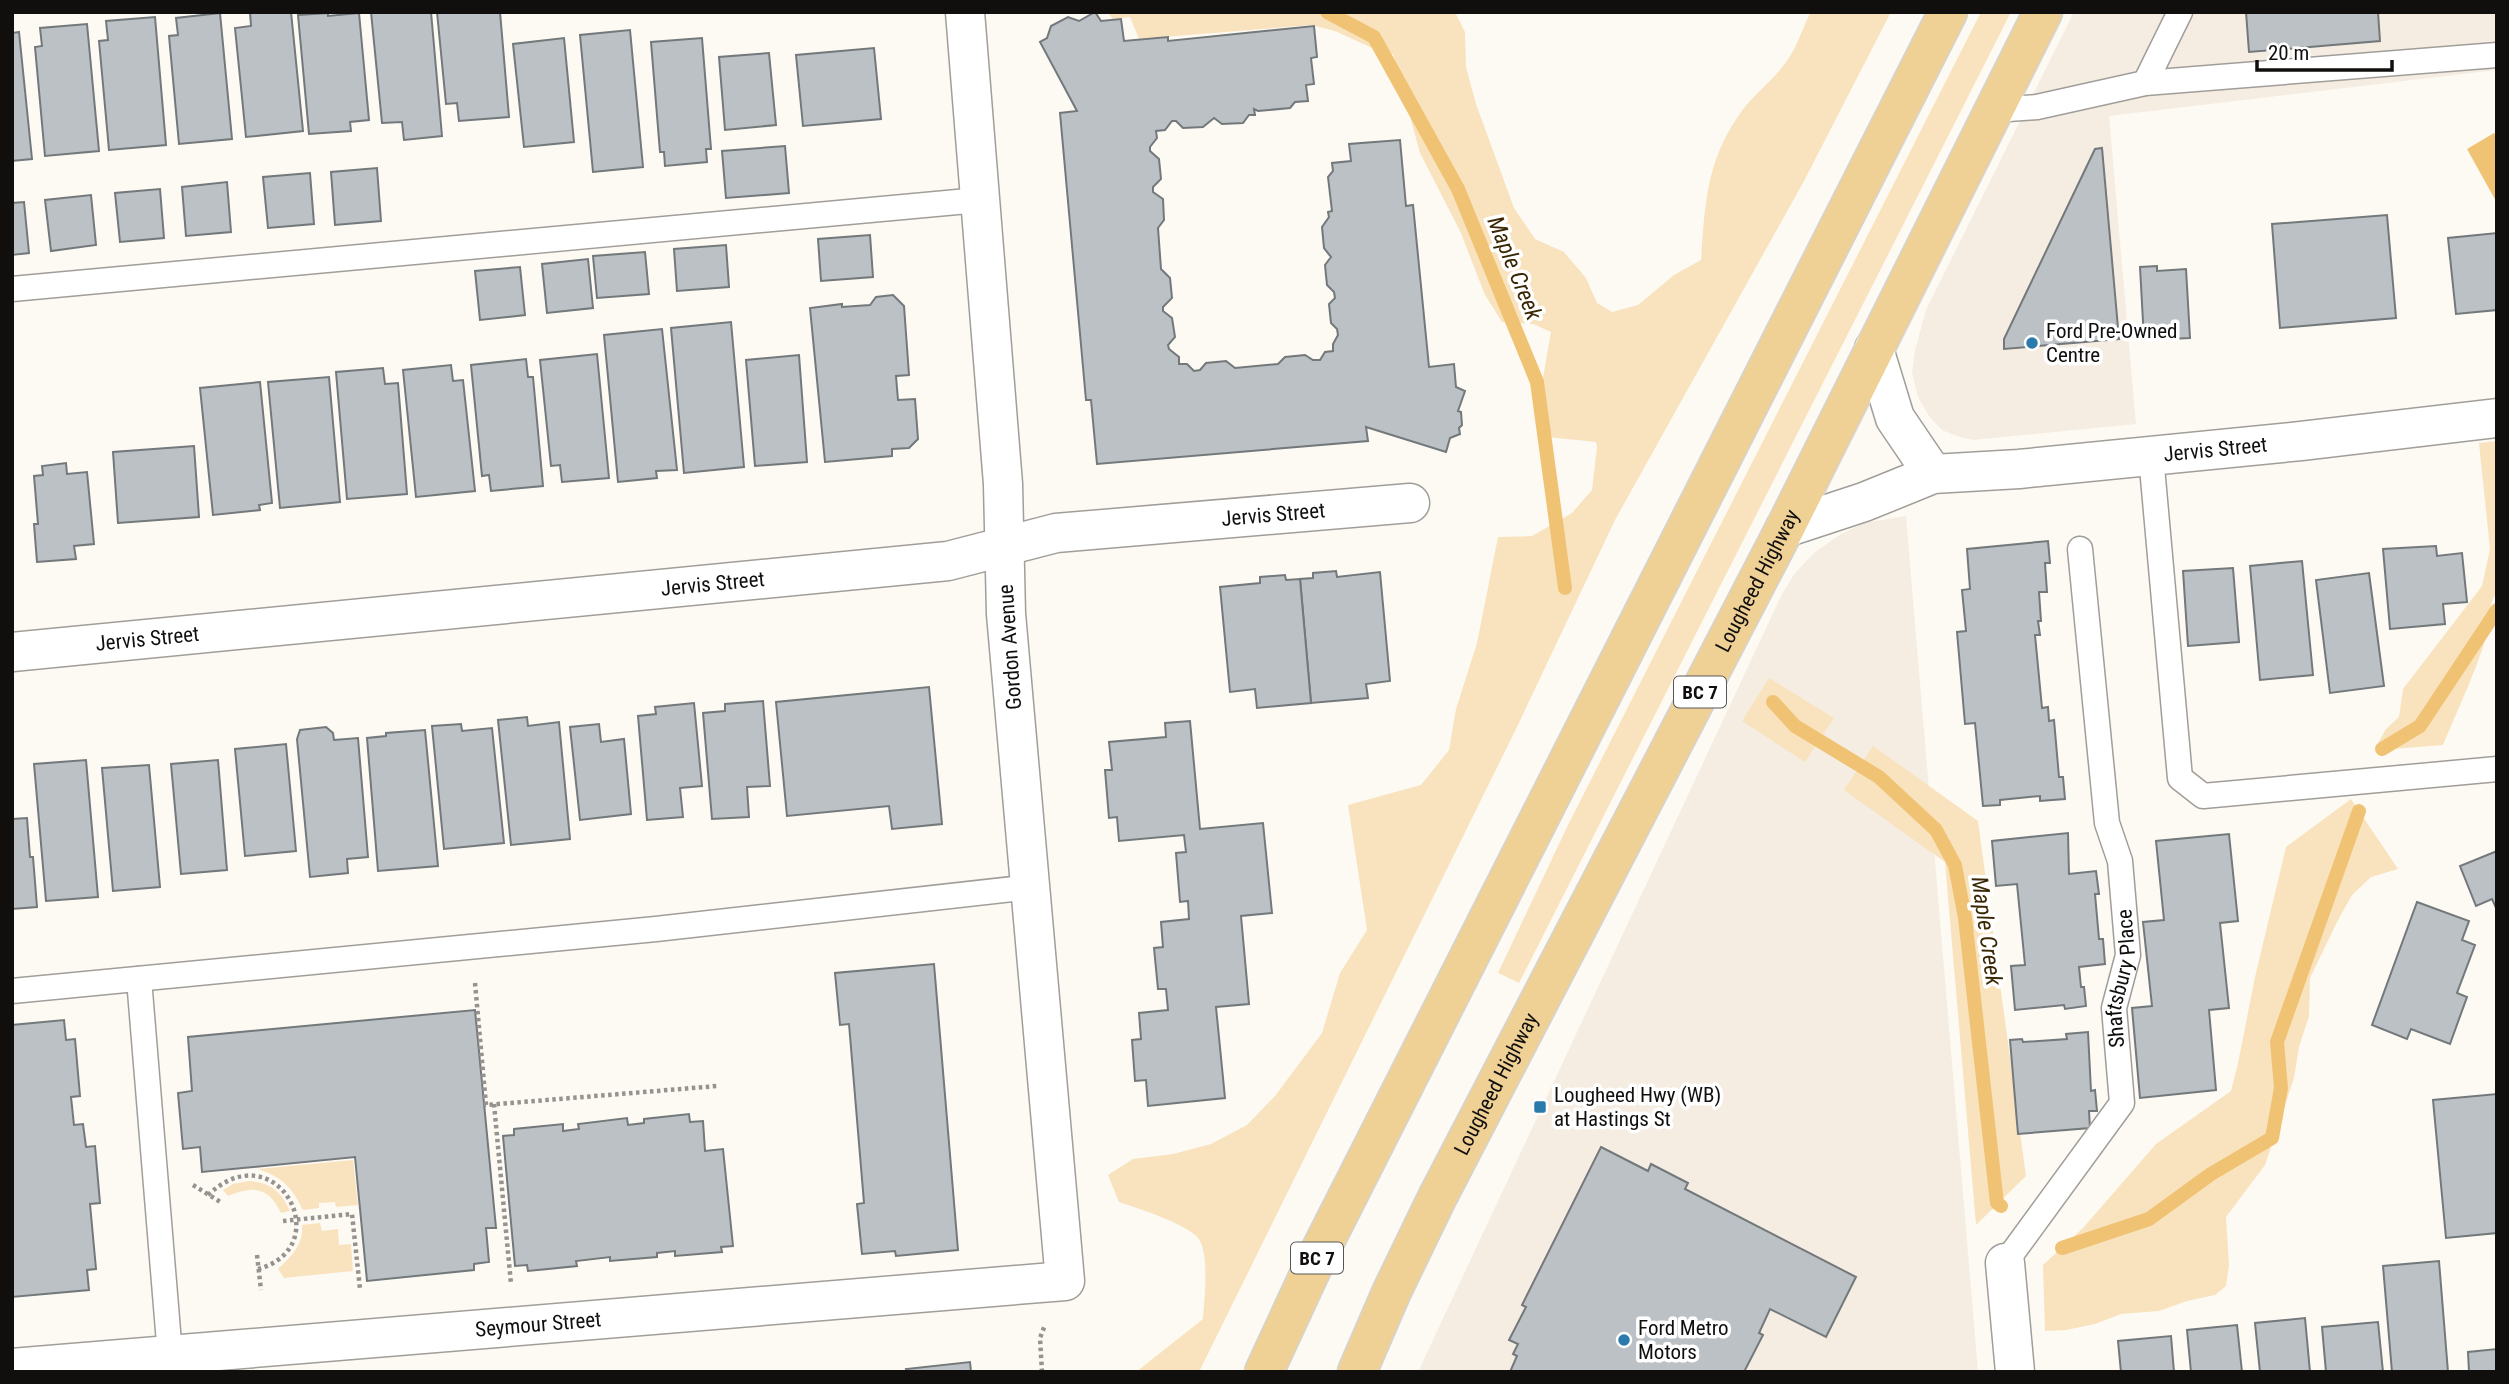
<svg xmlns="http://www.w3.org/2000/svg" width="2509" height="1384" viewBox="0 0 2509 1384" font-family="'Roboto Condensed',sans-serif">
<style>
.built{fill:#f5ede2}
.green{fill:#f9e3be}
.water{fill:#f0c374}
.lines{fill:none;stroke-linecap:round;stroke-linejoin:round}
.stream{stroke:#f0c374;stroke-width:14}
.building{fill:#bcc1c5;stroke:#73787b;stroke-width:2}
.service-casing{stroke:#a19e9a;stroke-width:27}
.minor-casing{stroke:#a19e9a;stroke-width:41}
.primary-casing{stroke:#d4d4d4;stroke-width:41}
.path{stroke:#95928f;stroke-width:4.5;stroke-dasharray:3.5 3.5;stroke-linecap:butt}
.service{stroke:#fff;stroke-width:24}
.minor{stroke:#fff;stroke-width:38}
.primary{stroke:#efd095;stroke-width:38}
.poi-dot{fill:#2a7aac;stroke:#fff;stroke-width:2.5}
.labels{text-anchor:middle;stroke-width:7;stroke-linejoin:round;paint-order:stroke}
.shield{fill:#fff;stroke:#585756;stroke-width:2}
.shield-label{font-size:19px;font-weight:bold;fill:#100f0e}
.poi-label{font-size:21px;fill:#100f0e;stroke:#fff;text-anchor:start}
.street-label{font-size:21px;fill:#100f0e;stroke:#fff}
.water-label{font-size:23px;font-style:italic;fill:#392703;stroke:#fff}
</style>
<rect width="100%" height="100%" fill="#fdfaf4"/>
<g class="built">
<polygon points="2074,12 2497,12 2497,70 2109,116 2136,424 1973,440 1957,436 1942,430 1929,416 1918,397 1912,373 1915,350 1926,310"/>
<polygon points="1906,516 1978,1372 1418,1372 1782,594 1795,573 1815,552 1841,534 1864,523"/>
</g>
<g class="green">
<path d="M1107 12H1455L1465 32 1466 67 1476 104 1514 208 1535 239 1564 252 1586 278 1597 303 1612 312 1638 305 1674 275 1701 260C1705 201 1707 157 1744 108 1759 90 1778 76 1790 56 1799 42 1803 26 1811 12H1891L1804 181 1615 520 1516 729 1199 1372H1136L1203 1319C1204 1300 1210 1253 1198 1238 1187 1224 1137 1208 1119 1202L1108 1175 1133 1159 1173 1154 1211 1144 1247 1125 1275 1096 1322 1033 1340 973 1367 930 1348 805 1421 785 1449 750 1456 709 1477 643 1498 537 1532 536 1572 513 1592 490 1597 447 1596 442 1548 437 1540 395 1551 332 1533 324 1502 322 1485 295 1460 231 1420 153 1393 54 1383 53 1335 31 1311 25 1139 39 1130 17 1113 19Z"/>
<polygon points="1981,12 2011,12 1519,983 1498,973 1568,825"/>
<path d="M2497 441V592C2488 603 2491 620 2487 634 2476 672 2458 708 2443 745L2380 750 2377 745 2386 729 2399 717 2403 689 2482 586 2490 549 2479 443Z"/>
<polygon points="1769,678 1834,718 1805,762 1742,721"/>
<polygon points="1873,746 1978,821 2026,1176 1976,1225 1945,862 1844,790"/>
<polygon points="2351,799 2398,869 2371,877 2352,895 2338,920 2310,978 2309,1016 2299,1047 2294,1078 2265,1165 2226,1217 2229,1265 2226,1286 2215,1295 2187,1301 2159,1311 2121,1314 2095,1324 2066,1330 2045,1331 2043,1265 2083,1228 2156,1144 2231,1091 2238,1063 2255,977 2286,847"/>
<path d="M353 1160 358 1205 336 1207 335 1202 319 1203V1208L303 1210C291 1186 283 1178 258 1169Z"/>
<path d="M248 1181C270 1182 281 1191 290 1211L281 1213C268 1186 254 1186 228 1196L223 1190 233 1184Z"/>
<path d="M320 1223 322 1231 338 1229 339 1245 351 1244 353 1271 284 1278 278 1269C291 1257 304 1244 302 1225Z"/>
</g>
<polygon class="water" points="2494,133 2497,137 2497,203 2467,149"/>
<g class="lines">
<g class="stream">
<polyline points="1327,12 1374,37 1458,189 1537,382 1565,588"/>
<polyline points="1773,702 1795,726 1879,777 1936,830 1955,865 1965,918 1997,1203 2001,1206"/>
<polyline points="2382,749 2420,726 2497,610"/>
<polyline points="2062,1248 2149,1219 2211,1174 2272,1138 2281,1088 2277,1042 2359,811"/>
</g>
</g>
<g class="building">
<polygon points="250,12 291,12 303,131 246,137 235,28 251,26"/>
<polygon points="371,12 431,12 442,136 404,140 402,122 382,123"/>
<polygon points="437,12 500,12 509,117 459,121 457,103 446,104"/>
<polygon points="1095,12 1101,21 1121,19 1124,41 1168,37 1168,41 1314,26 1317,57 1311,58 1314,84 1306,85 1308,101 1295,102 1290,108 1258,111 1254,109 1255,115 1249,115 1243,123 1222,124 1214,118 1203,127 1183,128 1176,121 1172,121 1165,130 1156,131 1157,138 1150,147 1150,151 1159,159 1161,179 1153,187 1153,192 1163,199 1164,220 1158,228 1161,269 1170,278 1172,298 1163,307 1163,311 1172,318 1175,337 1168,345 1169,349 1179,357 1179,364 1187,364 1194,371 1200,370 1206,363 1226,361 1235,368 1278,364 1285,357 1305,355 1313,360 1320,360 1325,352 1333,351 1333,344 1338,335 1337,329 1331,323 1329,304 1335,298 1334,292 1327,285 1325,265 1331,257 1324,248 1322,227 1329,217 1328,212 1332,211 1328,177 1333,171 1332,163 1351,161 1349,144 1400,140 1406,206 1413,205 1429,367 1454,364 1456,387 1465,391 1458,411 1461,412 1462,425 1459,428 1460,434 1450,438 1446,452 1366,427 1368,441 1097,464 1091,400 1086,400 1060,113 1077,111 1040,42 1047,38 1051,26 1068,17 1079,21"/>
<polygon points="2246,12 2378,12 2380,41 2249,52"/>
<polygon points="220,13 232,139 179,144 169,36 178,35 176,18"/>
<polygon points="328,13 328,16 359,13 369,120 350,122 351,131 309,134 298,15"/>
<polygon points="155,17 166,145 109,150 99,41 108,40 106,21"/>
<polygon points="87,24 99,151 45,156 35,47 42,46 40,28"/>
<polygon points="630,30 643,167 593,172 580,35"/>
<polygon points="19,32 32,159 12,161 12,33"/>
<polygon points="564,38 574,142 524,147 513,44"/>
<polygon points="702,38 711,149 706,149 707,162 665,166 664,152 660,152 651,42"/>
<polygon points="874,48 881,119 803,126 796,55"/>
<polygon points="769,53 776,125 725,130 719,57"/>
<polygon points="785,146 789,193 726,198 722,151"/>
<polygon points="2102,148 2119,339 2004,349 2004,339 2095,149"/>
<polygon points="377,168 381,221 335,225 331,172"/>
<polygon points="310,173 314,224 268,228 263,177"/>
<polygon points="227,182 231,232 186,236 182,187"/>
<polygon points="160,189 164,238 120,242 115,193"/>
<polygon points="91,195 96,245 51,251 45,200"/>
<polygon points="24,202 29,253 12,255 12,203"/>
<polygon points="2387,215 2396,318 2280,328 2272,224"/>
<polygon points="2497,233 2497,310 2456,314 2448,238"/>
<polygon points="870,235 873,277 821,281 818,239"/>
<polygon points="726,245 729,287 677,291 674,249"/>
<polygon points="645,252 649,294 597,298 593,256"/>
<polygon points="588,259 593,308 547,313 542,264"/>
<polygon points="2157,266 2157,271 2186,269 2190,338 2144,340 2140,267"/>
<polygon points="520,267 525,315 480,320 475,271"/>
<polygon points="893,295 904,306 909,375 896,376 898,400 915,399 918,439 909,448 892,449 892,456 825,462 810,308 842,304 842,307 870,305 876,297"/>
<polygon points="731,322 744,467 684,473 671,328"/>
<polygon points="662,329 677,470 656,471 657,478 618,482 604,335"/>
<polygon points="597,354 609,478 562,482 560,465 551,466 540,360"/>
<polygon points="799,355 807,462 755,466 746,360"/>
<polygon points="526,359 528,377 533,377 543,486 491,491 489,475 482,476 471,365"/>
<polygon points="451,365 453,381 463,380 475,491 416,497 403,370"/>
<polygon points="383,368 385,384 398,383 407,494 347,499 336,372"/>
<polygon points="329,377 340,502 280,508 268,382"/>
<polygon points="260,382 272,503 259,505 260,510 213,515 200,388"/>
<polygon points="194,446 199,517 118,523 113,452"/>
<polygon points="66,463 67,474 87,472 94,544 74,546 76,559 37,562 34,524 38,524 34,476 43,475 42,466"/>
<polygon points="2048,541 2050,563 2045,563 2047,592 2039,592 2041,621 2038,621 2040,635 2035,635 2042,708 2048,707 2049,721 2054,720 2059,777 2063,777 2065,799 2040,801 2040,796 2000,800 2000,805 1983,806 1975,723 1965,724 1957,632 1966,631 1962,590 1970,589 1967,549"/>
<polygon points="2436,546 2437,556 2462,553 2467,602 2443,604 2445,624 2390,629 2383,549"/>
<polygon points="2302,561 2313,675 2260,680 2250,566"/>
<polygon points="2233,568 2239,642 2188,646 2183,571"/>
<polygon points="1336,571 1337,577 1380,572 1390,681 1366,684 1368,698 1311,703 1300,579 1313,578 1313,573"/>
<polygon points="2369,573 2384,686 2330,693 2316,580"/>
<polygon points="1285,575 1286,580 1300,579 1311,703 1257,708 1255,689 1230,692 1220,587 1260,583 1260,577"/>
<polygon points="929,687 942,824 892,829 889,806 787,816 776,702"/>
<polygon points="763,701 770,786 747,787 749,817 712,819 703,713 725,711 725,704"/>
<polygon points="694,703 702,786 680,788 683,817 647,820 638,716 656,714 655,707"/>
<polygon points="527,717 528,726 559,722 570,839 511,845 498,720"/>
<polygon points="1190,721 1200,829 1263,823 1272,913 1241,916 1249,1004 1216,1007 1225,1098 1148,1106 1146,1080 1135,1081 1132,1040 1141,1039 1139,1013 1168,1010 1166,989 1158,989 1154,948 1163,947 1161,922 1189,919 1188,901 1180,902 1176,853 1186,852 1184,835 1119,841 1117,817 1109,818 1105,770 1112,770 1109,742 1166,737 1165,723"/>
<polygon points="461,724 462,731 492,728 504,843 444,849 432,726"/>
<polygon points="599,724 601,742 624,739 631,814 580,820 570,727"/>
<polygon points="326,727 333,733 334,740 358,738 368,857 347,859 348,873 310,877 297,739 300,730"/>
<polygon points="425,730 438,866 378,871 367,738 386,736 386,733"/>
<polygon points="286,744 296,851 245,856 235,749"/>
<polygon points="86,760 98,897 46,901 34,764"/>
<polygon points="218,760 227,870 181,874 171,764"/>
<polygon points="149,765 160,887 113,891 102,768"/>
<polygon points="27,818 30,857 33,857 37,907 12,909 12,819"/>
<polygon points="2068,833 2069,874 2096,871 2099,894 2095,894 2099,939 2103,939 2105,964 2079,967 2081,987 2084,987 2086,1006 2065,1009 2064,1005 2015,1010 2011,966 2025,965 2017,884 1996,886 1992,841"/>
<polygon points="2229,834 2238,921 2220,923 2229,1008 2209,1010 2216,1090 2140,1098 2132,1008 2152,1006 2143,922 2164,920 2156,841"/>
<polygon points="2497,851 2497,910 2492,899 2476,906 2460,866"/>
<polygon points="2417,902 2469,921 2462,940 2475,945 2457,993 2467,997 2450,1044 2411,1029 2407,1039 2372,1025"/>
<polygon points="934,964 958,1250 896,1256 895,1251 862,1254 857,1204 864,1203 849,1024 840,1025 835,973"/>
<polygon points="475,1010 496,1228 486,1228 489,1262 474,1264 474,1270 367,1281 355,1157 202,1172 200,1147 183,1149 178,1093 192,1091 188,1037"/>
<polygon points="64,1020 66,1040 75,1039 80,1096 71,1097 74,1125 83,1124 86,1147 95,1146 100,1203 90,1204 96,1269 87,1270 89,1290 12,1297 12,1025"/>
<polygon points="2088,1032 2091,1091 2095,1090 2097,1111 2089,1111 2090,1128 2018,1134 2010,1040 2022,1039 2023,1042 2067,1039 2066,1034"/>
<polygon points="2497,1094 2497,1233 2446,1238 2433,1100"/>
<polygon points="689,1114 690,1122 703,1121 705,1151 723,1149 733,1246 721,1247 722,1252 675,1256 675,1251 657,1253 657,1257 610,1261 610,1257 576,1261 577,1266 528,1271 527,1265 515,1266 503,1136 514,1135 514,1129 563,1124 563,1131 579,1129 578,1124 627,1118 628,1125 644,1123 644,1119"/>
<polygon points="1601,1147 1648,1171 1651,1164 1688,1183 1685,1189 1856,1277 1826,1337 1770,1309 1759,1333 1763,1335 1744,1372 1510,1372 1517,1356 1513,1354 1518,1344 1509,1340 1526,1307 1522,1305"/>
<polygon points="2439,1261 2448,1372 2392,1372 2383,1266"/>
<polygon points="2305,1318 2310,1372 2260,1372 2255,1323"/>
<polygon points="2378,1322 2383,1372 2326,1372 2322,1327"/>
<polygon points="2237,1325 2242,1372 2191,1372 2187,1330"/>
<polygon points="2171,1336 2174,1372 2121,1372 2118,1341"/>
<polygon points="2497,1349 2497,1372 2469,1372 2468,1352"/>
<polygon points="970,1362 971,1372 907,1372 906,1369"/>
</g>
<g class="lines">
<g class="service-casing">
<g id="service">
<polyline points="2145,83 2180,12"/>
<polyline points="1994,110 2037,107 2145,83 2497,55"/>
<polyline points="12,289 979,200"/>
<polyline points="2151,456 2180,778 2203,796 2497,769"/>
<polyline points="139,979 170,1355"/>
<polyline points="12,991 656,929 1031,887"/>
<path id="s1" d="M2005 1263 2122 1103 2114 1008 2128 955 2120 861 2107 823 2080 549"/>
</g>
</g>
<g class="minor-casing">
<g id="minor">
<polyline points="1874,349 1895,418 1933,474"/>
<path id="s2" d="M1785 528 1864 502 1933 474 2019 469 2301 441 2497 418"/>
<path id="s3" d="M12 652 948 561 1056 533 1410 503"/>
<polyline points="2005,1263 2015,1372"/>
<path id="s4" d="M12 1368 1065 1281 1006 614 1003 484 965 12"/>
</g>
</g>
<g class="primary-casing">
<g id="primary">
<polyline points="1264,1372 1320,1251 1948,12"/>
<path id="s5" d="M1357 1372 1392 1291 1437 1198 1785 528 2043 12"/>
</g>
</g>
<g class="path">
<polyline points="475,983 486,1105 717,1086"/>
<polyline points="494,1104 511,1284"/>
<polyline points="193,1185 222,1203"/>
<path d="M208 1195C277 1130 339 1247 258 1269"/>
<polyline points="283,1221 352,1214 360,1289"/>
<polyline points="257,1255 261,1290"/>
<polyline points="1042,1372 1040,1338 1045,1325"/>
</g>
<use href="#service" class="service"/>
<use href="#minor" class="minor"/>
<use href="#primary" class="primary"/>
</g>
<g class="poi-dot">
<circle cx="2032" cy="343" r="7"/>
<rect x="1533" y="1100" width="14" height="14" rx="3.5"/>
<circle cx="1624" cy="1340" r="7"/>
</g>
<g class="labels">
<g class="shield">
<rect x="1674" y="676.5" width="52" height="31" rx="5"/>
<rect x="1291" y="1242.5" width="52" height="31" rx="5"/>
</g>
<g class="shield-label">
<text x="1700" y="699">BC 7</text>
<text x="1317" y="1265">BC 7</text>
</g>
<g class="poi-label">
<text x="2046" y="338">Ford Pre-Owned<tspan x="2046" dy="24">Centre</tspan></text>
<text x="1554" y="1102">Lougheed Hwy (WB)<tspan x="1554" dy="24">at Hastings St</tspan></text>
<text x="1638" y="1335">Ford Metro<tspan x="1638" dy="24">Motors</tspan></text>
</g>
<g class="street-label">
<text dy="7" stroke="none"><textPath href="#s2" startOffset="441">Jervis Street</textPath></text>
<text dy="7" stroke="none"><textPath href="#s3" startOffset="1270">Jervis Street</textPath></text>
<text dy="7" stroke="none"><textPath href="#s5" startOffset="887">Lougheed Highway</textPath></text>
<text dy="7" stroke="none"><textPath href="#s3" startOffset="704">Jervis Street</textPath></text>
<text dy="7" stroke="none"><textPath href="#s3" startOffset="136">Jervis Street</textPath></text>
<text transform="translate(1010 647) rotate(-94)" y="7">Gordon Avenue</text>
<text dy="7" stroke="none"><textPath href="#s1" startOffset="324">Shaftsbury Place</textPath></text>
<text dy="7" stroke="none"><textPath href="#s5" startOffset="320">Lougheed Highway</textPath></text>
<text dy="7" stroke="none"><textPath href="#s4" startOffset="528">Seymour Street</textPath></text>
</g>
<g class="water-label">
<text transform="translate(1515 268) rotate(68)" y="8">Maple Creek</text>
<text transform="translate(1987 931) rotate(82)" y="8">Maple Creek</text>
</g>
</g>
<rect width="2509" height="1384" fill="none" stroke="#100f0e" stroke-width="28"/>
<path d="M2257 60v10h135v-10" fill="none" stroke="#100f0e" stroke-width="3.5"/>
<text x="2268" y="60" font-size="21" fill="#100f0e" stroke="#ffffff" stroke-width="5" paint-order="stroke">20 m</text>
</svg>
